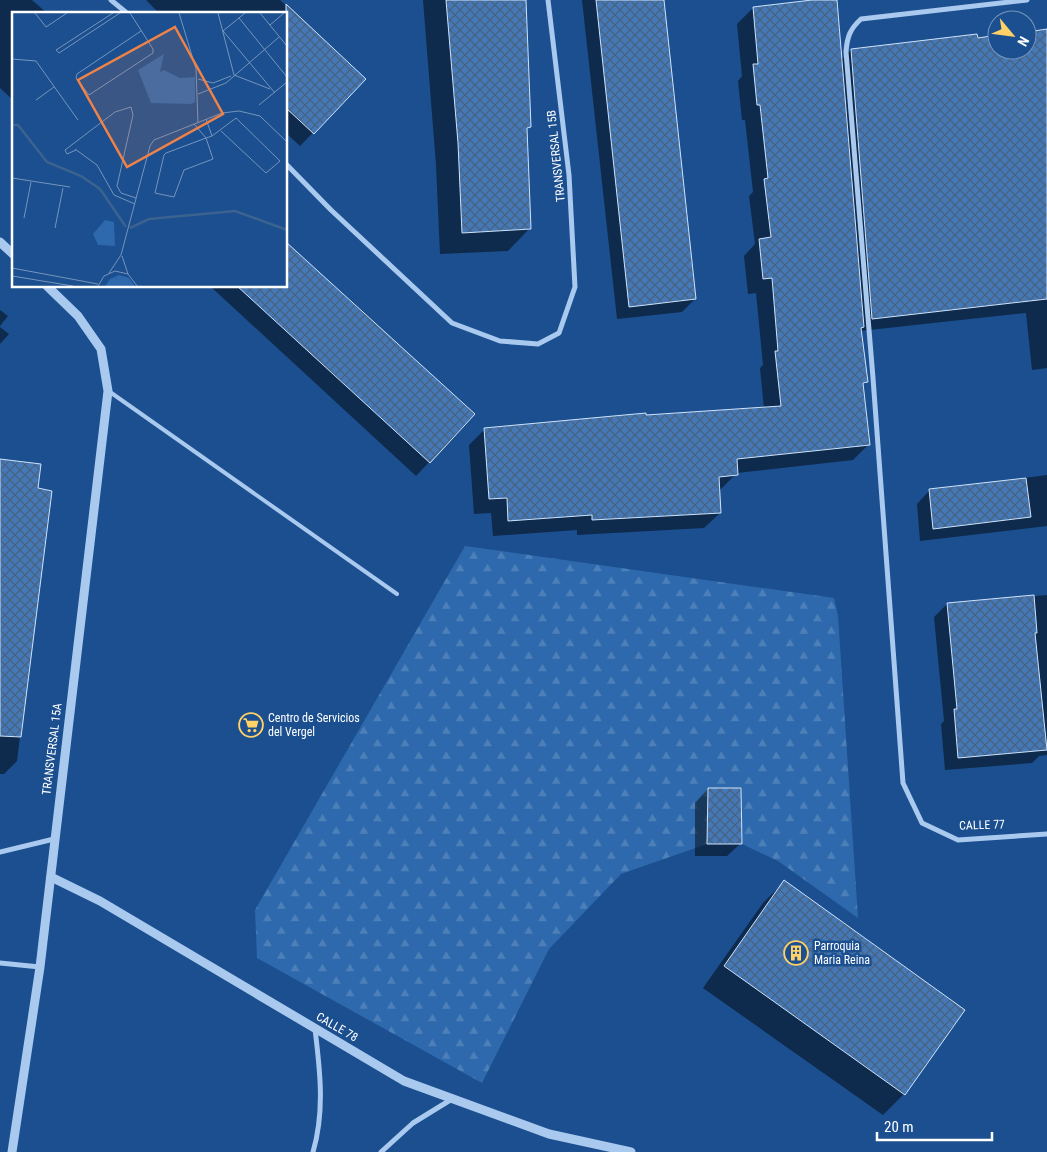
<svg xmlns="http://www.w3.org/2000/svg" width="1047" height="1152" viewBox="0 0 1047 1152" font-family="'Roboto Condensed',sans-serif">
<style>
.forest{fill:url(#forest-firs)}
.shadow{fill:#0007}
.building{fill:url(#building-cross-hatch);stroke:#cfe3fa}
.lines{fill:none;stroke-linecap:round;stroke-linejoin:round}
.service{stroke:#a9c9ee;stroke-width:4}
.minor{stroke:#a9c9ee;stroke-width:5}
.tertiary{stroke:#a9c9ee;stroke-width:9}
.labels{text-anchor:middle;stroke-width:5;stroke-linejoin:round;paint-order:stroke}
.street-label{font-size:12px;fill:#fff;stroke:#1b4f8f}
.poi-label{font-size:12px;fill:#fff;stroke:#1b4f8f;text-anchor:start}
.inset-river{fill:none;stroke:#3c6290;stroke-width:2.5}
.inset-road{fill:none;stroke:#7695bc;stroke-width:1}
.view{fill:#ee8249;fill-opacity:0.15;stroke:#ee8249;stroke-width:2.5}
.inset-edge{fill:none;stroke:#fff;stroke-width:2.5}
</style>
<defs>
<pattern id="forest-firs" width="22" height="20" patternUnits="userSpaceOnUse" patternTransform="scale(1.25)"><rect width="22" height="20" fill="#2e69ad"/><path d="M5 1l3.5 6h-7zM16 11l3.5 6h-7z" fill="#4d80b9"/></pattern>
<pattern id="building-cross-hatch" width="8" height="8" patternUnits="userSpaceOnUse" patternTransform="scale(1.25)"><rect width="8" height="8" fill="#4478b7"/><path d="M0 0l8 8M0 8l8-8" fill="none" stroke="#486282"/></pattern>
</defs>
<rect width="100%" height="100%" fill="#1b4f8f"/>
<polygon class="forest" points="465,546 834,598 838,616 858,918 778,861 742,844 741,788 708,788 707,844 621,874 549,949 482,1083 257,958 255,910"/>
<g class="shadow">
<polygon points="0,0 32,0 48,14 14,14 14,101 0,88"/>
<polygon points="146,0 280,0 364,80 300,146 286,133 286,14 160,14"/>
<polygon points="423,0 525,0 530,126 526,130 529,229 508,251 440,254 436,165"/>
<polygon points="582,0 662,0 695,299 682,312 617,319"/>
<polygon points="823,0 836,0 841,60 851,50 997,37 997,50 1027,50 1027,33 1047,30 1047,368 1032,370 1026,313 860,331 866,382 862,386 869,444 853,460 737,473 719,491 720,513 704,528 577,535 577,530 493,536 491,513 474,514 469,445 485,429 764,409 760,368 763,365 756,293 748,294 744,256 755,244 749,196 753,192 745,120 742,120 738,81 742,76 737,24 753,8"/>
<polygon points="210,286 286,286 473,415 416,476"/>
<polygon points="0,310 8,316 0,326"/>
<polygon points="0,327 9,334 0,344"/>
<polygon points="0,461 36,490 50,492 17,761 4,774 0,774"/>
<polygon points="1047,475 1047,526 920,541 917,504 930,490"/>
<polygon points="1047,595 1047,755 1039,756 1032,763 945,770 941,724 944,721 934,617 947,604"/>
<polygon points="708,789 741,843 727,856 695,856 695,803"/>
<polygon points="784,882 904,1094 883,1115 703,988 763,903"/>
</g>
<g class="building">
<polygon points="446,0 526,0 531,127 527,128 531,229 462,233 458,143"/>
<polygon points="596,0 664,0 696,299 629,307"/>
<polygon points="812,0 837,0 864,327 861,328 868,382 863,383 870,445 737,459 738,475 719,477 721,513 592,520 592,515 508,521 507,498 489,499 484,428 646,413 646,415 781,406 775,351 778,351 772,278 763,279 759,239 771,237 764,179 768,178 760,105 757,105 753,64 758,64 753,7"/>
<polygon points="286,4 366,79 314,134 286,108"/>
<polygon points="1047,29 1047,299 872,319 851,49 977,34 978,38 997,35 997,50 1027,50 1027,32"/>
<polygon points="286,242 475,414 430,463 237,286 286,286"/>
<polygon points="0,459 41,464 38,488 52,491 21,737 0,736"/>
<polygon points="1026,478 1031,517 933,529 929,489"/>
<polygon points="1034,595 1037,633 1035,633 1047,750 958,758 954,709 957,709 947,603"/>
<polygon points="708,788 741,788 742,844 707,844"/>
<polygon points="784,880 965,1010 905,1095 724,966"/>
</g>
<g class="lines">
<polyline class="service" points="110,392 397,594"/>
<g class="minor">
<polyline points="111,0 128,14"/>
<path d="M1027 0 861 19C850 29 847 37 846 52L873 378 903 783 922 823 958 840 1047 834"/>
<polyline points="286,164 331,210 452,323 500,341 538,344 559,333 575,287 569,175 548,0"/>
<polyline points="0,852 54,839"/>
<polyline points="0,963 40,967"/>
<path d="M313 1152C325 1111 320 1070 315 1029"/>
<polyline points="381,1152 413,1123 452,1099"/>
</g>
<g class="tertiary">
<polyline points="0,242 14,255"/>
<polyline points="51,877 100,901 404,1081 549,1134 631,1152"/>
<polyline points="12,1152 40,967 108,391 101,349 78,316 47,286"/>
</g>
</g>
<defs>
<g id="supermarket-ring" transform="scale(1.25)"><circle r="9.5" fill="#1b4f8f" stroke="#ffd166" stroke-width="1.5"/><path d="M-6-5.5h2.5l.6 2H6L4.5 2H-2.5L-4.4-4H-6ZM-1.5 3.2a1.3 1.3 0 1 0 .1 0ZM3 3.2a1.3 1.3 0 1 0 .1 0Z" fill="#ffd166"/></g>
<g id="building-ring" transform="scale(1.25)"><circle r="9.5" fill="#1b4f8f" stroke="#ffd166" stroke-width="1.5"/><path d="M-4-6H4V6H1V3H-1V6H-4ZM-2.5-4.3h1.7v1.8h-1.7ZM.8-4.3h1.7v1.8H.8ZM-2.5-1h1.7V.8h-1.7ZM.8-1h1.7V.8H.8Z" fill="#ffd166"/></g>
</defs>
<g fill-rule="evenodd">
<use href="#supermarket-ring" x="251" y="725"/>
<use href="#building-ring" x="796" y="953"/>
</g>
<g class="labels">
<g class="street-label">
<text transform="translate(556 156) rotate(-96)" y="4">TRANSVERSAL 15B</text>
<text transform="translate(52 749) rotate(-83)" y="4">TRANSVERSAL 15A</text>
<text transform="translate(982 825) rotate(-2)" y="4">CALLE 77</text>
<text transform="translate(337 1027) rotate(30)" y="4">CALLE 78</text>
</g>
<g class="poi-label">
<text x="268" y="722">Centro de Servicios<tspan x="268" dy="14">del Vergel</tspan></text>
<text x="814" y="950">Parroquia<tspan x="814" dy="14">Maria Reina</tspan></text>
</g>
</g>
<g transform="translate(12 12)">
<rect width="275" height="275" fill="#1b4f8f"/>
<path d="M152 42 148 60 152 58 168 66 183 65V90L179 92 139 91 126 58ZM93 208 102 210 103 234 86 233 81 222Z" fill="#2e69ad"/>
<path d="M107 263 117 266 123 274H93L98 267Z" fill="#2e69ad"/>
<path class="inset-river" d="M0 113H6L35 150 69 164 88 177 114 215M118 216 137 207 223 199 275 218"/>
<path class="inset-road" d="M23 1 34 15 55 1M101 1 44 38 47 41 108 1M118 1 141 37V41L77 83 64 66 65 62 129 19M167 1 184 57 186 111M206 1 222 63M233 1 211 19 263 81M248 1 275 34M227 6 275 65M258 13 272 1M0 47 24 49 66 108M222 63 258 77M186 67 201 71 219 64M186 82 214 71 267 25M24 88 42 75M247 93 275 70M194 107 200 124M182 112 194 126 201 147 172 158 162 185 143 181 152 143 154 141 194 126 200 124 224 106 268 149 254 161 209 119M63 137 85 153 102 183 123 192M64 138 55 142 53 138 103 100 119 95 121 103 105 174 109 181 124 186M0 166 58 175M12 206 19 170M43 216 51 176M110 244 116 262M0 256 86 272M97 261 109 243 138 134 142 128 210 101 227 99 248 104 275 130M0 264 61 274M86 274 92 264 103 259 116 262 125 274"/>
<path class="view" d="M163 15 211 102 115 155 66 68Z"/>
<rect width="275" height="275" class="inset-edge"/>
</g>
<g transform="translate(1012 35) rotate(119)"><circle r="24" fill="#1b4f8f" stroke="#7695bc"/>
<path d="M0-4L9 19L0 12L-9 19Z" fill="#ffd166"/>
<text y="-8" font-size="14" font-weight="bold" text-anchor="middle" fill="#ffffff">N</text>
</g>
<path d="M877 1132v8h115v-8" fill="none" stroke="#ffffff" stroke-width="2.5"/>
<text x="884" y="1132" font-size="15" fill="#ffffff" stroke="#1b4f8f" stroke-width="4" paint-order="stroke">20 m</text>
</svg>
